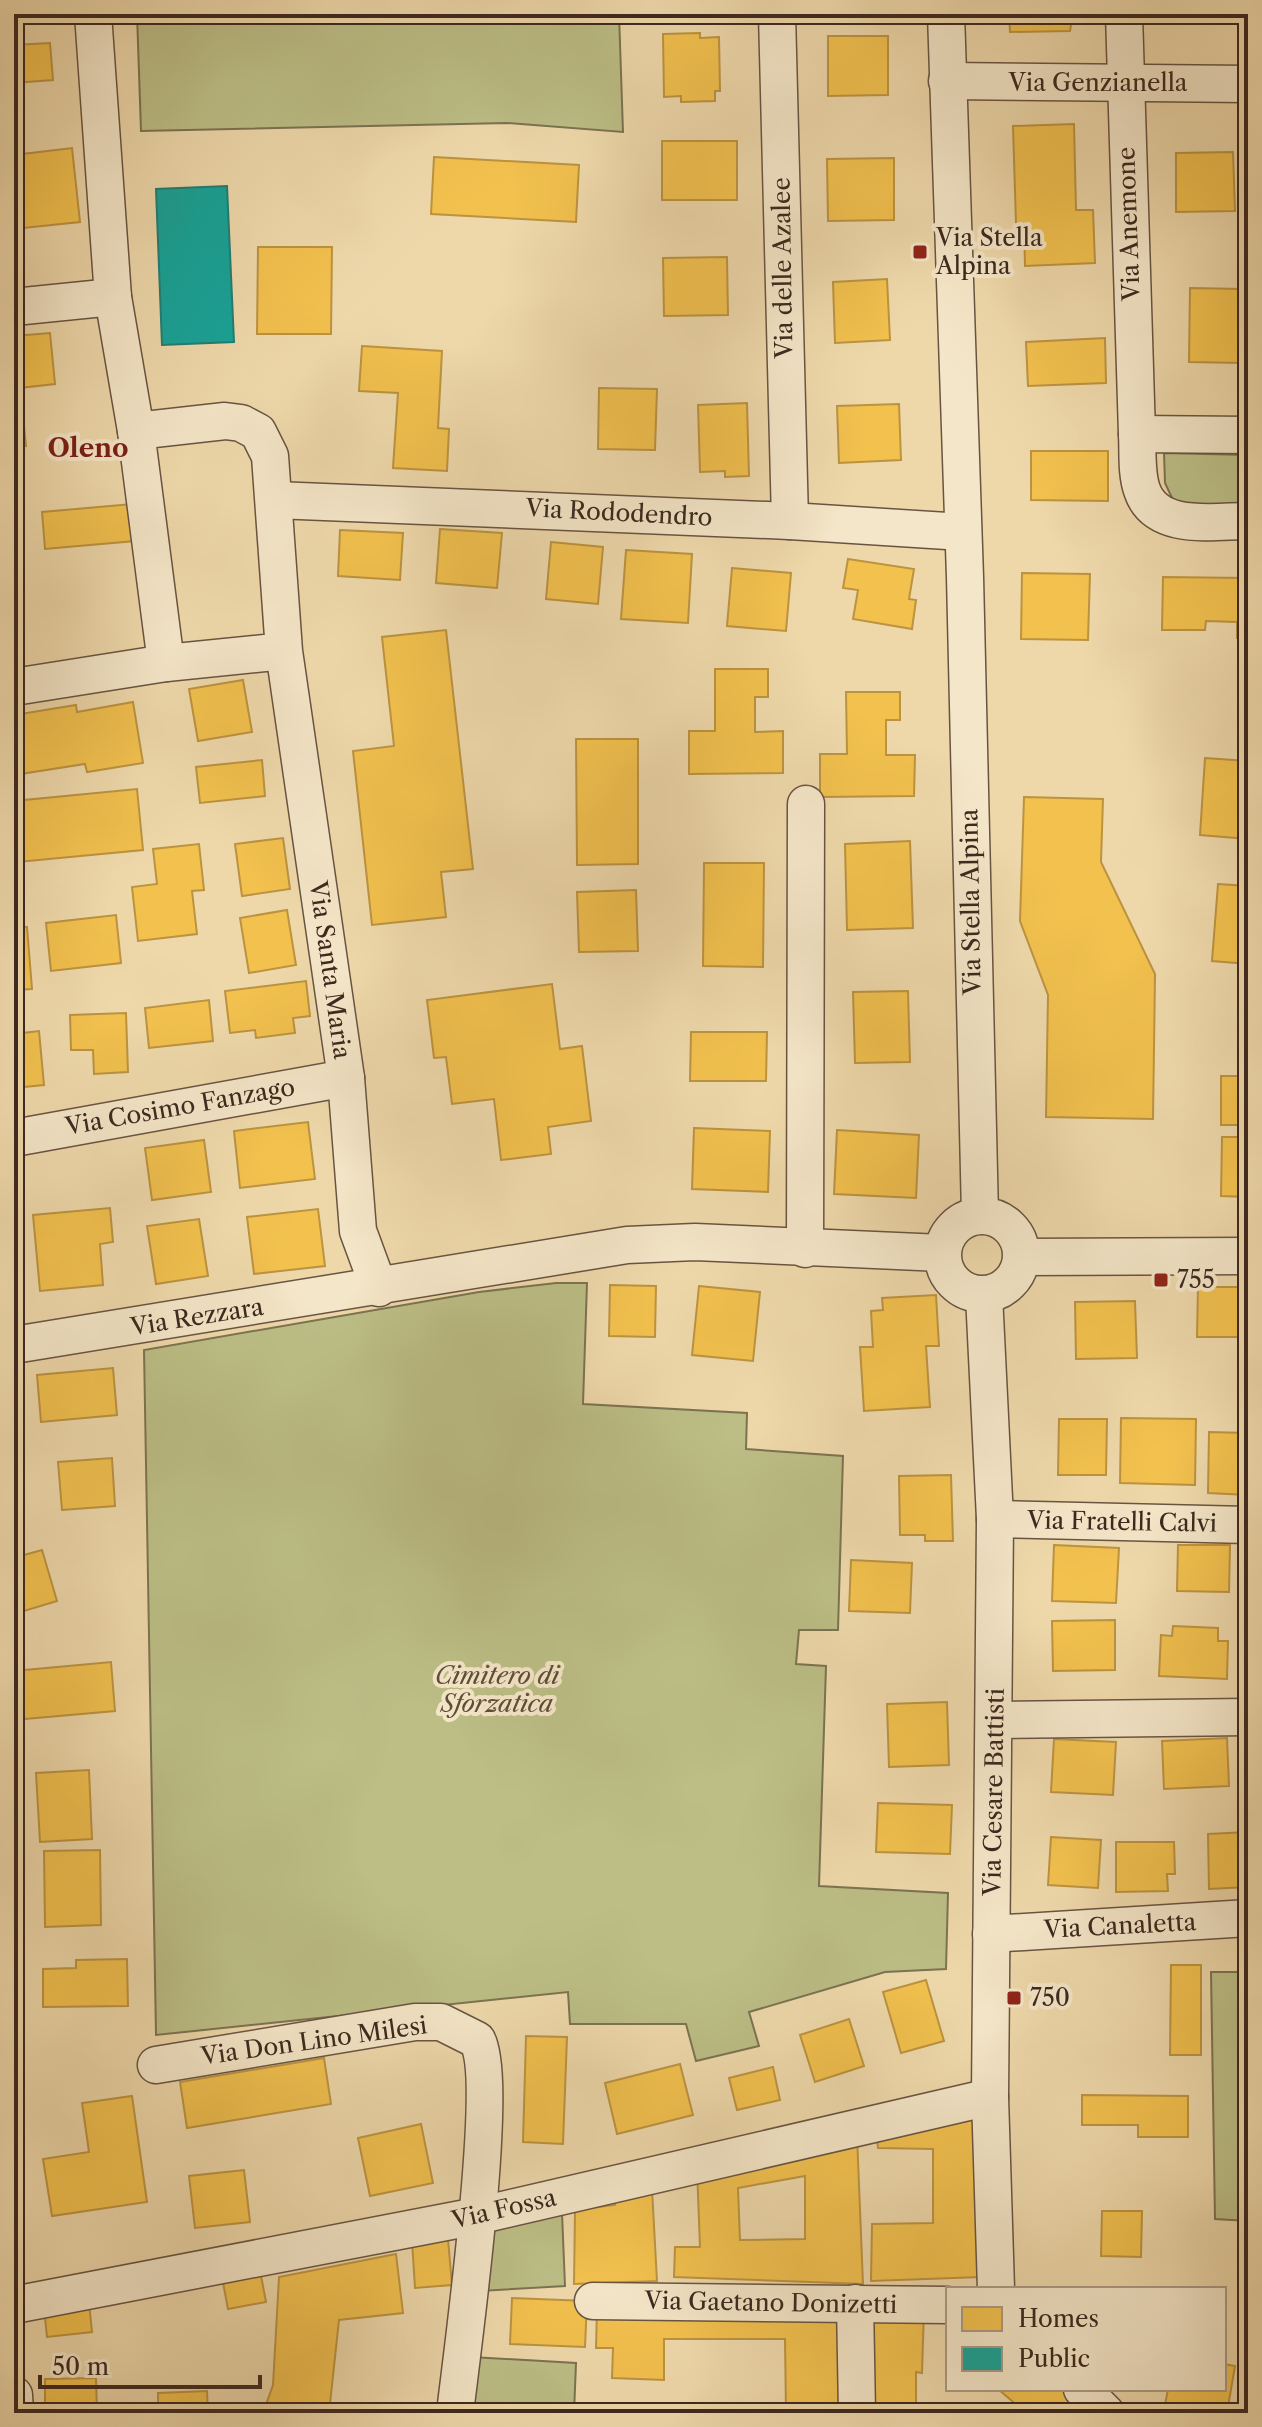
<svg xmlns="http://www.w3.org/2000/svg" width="1262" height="2427" viewBox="0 0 1262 2427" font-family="'Libre Caslon Text',serif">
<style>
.green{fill:#bcbe86;stroke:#7c7352;stroke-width:2}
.homes{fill:#f2c14e;stroke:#bc9340;stroke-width:2;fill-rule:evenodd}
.public{fill:#17a398;stroke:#227e74;stroke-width:2}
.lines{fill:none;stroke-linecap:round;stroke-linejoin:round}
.minor-casing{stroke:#695442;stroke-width:39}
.minor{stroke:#f4e6c8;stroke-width:36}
.poi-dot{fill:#8f2418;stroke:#f4e6c8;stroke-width:3}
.labels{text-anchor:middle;stroke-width:8;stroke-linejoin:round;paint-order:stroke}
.street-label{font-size:24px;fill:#3d281f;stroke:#f4e6c8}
.poi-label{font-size:24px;fill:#3d281f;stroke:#f4e6c8;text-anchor:start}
.park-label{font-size:24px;font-style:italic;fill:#5d4e39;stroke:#f4e6c8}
.neighbourhood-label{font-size:26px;font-weight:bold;fill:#7a1f14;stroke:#f4e6c8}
</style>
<rect width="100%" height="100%" fill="#eed8aa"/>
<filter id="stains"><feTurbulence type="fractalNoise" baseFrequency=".0025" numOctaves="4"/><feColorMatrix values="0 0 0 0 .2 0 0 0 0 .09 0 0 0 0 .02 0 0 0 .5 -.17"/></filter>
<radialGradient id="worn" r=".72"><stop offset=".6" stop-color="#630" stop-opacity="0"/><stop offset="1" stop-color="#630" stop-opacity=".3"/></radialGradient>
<g class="green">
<polygon points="137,14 619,14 623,132 507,123 141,131"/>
<polygon points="1164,453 1248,455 1248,506 1188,504 1173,500 1165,483"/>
<polygon points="556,1283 587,1283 583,1404 747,1413 746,1449 843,1456 838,1630 799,1630 796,1664 826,1666 819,1886 948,1893 946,1969 885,1972 749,2012 759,2046 696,2061 686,2024 570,2024 568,1992 156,2035 144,1350 479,1292"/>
<polygon points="1211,1972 1248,1972 1248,2221 1215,2219"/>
<polygon points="562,2213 565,2286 480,2291 487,2227"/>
<polygon points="471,2357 576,2363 574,2413 465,2413"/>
</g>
<g class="homes">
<polygon points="1009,14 1073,14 1070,31 1010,32"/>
<polygon points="700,33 700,38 719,37 720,91 715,91 715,101 681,102 681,96 664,97 663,34"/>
<polygon points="828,36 888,36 888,95 828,96"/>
<polygon points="50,43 53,80 14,83 14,45"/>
<polygon points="1074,124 1076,210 1093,210 1095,263 1025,266 1024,224 1016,224 1013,126"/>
<rect x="662" y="141" width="75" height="59"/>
<polygon points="72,148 80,222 14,229 14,155"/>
<polygon points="1233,152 1235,211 1176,212 1176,153"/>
<polygon points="434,157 579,165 576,222 431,214"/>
<polygon points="894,158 894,220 828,221 827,159"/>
<polygon points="258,247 332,247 331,334 257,334"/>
<polygon points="727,257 728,315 664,316 663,258"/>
<polygon points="887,279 890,340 835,343 833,282"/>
<polygon points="1190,288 1243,289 1242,363 1189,362"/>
<polygon points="50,333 55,384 20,388 26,446 14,447 14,336"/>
<polygon points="1105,338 1106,383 1028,386 1026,342"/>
<polygon points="362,346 442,351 438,428 449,429 447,471 393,468 398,393 359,391"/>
<polygon points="599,388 657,389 655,450 598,449"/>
<polygon points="747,403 749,476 725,477 725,471 700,472 698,405"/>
<polygon points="899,404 901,460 839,463 837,406"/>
<polygon points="1031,451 1108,451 1108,501 1031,500"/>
<polygon points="132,504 135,541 45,549 42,512"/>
<polygon points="440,529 502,533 497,588 436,583"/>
<polygon points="340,530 403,533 400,580 338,576"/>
<polygon points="551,542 603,547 598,604 546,599"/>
<polygon points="626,550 692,554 688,623 621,619"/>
<polygon points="848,559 914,569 909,599 916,600 912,629 853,619 858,590 843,588"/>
<polygon points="732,568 791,573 786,631 727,626"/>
<polygon points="14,572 19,628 14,629"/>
<polygon points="1022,573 1090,574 1088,640 1021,639"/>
<polygon points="1163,577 1248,578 1248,638 1237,638 1237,622 1206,621 1205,630 1162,630"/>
<polygon points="446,630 473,869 441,872 446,917 372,925 353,751 394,746 382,637"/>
<polygon points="715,669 768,669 768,697 755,697 755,732 783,731 783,773 689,774 689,731 715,731"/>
<polygon points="243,680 252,732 198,741 189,689"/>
<polygon points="846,692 900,692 900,720 886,720 886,755 915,755 914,796 820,797 820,754 847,754"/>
<polygon points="133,702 143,763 87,772 85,764 14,775 14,715 76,705 77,712"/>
<polygon points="576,739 638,739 638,864 577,865"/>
<polygon points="1205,758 1248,761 1248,839 1200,835"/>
<polygon points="262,760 265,796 200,803 196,767"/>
<polygon points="137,789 143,850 18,862 14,801"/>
<polygon points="1024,797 1103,799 1101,862 1155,974 1153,1119 1046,1117 1048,995 1020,921"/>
<polygon points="283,838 290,889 242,896 235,844"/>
<polygon points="910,841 913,928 847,930 845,844"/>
<polygon points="199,844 204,890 192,891 197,934 138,941 132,887 157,884 153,849"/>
<polygon points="704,863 764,863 763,967 703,966"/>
<polygon points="1218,884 1248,886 1248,964 1212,961"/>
<polygon points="636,890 638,951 579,952 577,892"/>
<polygon points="287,910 296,965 249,973 240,918"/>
<polygon points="116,915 121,963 51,971 46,923"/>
<polygon points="27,927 32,989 14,990 14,929"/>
<polygon points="306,981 310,1016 293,1018 295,1033 256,1038 255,1030 230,1033 225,991"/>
<polygon points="552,984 560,1049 582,1046 591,1121 548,1127 551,1154 501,1160 494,1099 452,1104 446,1057 434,1058 427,1000"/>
<polygon points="908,991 910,1062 855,1063 853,992"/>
<polygon points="209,1000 213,1041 149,1048 145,1008"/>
<polygon points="126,1013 128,1072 94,1074 93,1050 71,1050 70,1015"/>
<polygon points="39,1031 44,1085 14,1088 14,1034"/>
<polygon points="691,1032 767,1032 766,1081 690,1081"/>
<rect x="1221" y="1076" width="27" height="49"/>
<polygon points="308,1122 315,1179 240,1188 234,1131"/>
<polygon points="694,1128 770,1131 768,1192 692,1189"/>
<polygon points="837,1130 919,1135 916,1198 834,1194"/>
<polygon points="1222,1137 1248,1137 1248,1197 1221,1196"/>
<polygon points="204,1140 211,1192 152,1200 145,1148"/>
<polygon points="110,1208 113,1242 100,1244 103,1285 40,1291 33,1215"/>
<polygon points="318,1209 325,1266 254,1274 247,1217"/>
<polygon points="199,1219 208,1276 156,1284 147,1226"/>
<polygon points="610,1285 656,1286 655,1337 609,1336"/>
<polygon points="699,1286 760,1292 753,1361 692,1355"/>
<polygon points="1198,1287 1248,1287 1248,1337 1197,1337"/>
<polygon points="936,1295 939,1346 926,1346 930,1407 864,1411 860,1347 873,1347 871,1311 883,1310 882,1298"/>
<polygon points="1135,1301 1137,1358 1076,1359 1075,1302"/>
<polygon points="113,1368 117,1415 41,1422 37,1375"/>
<polygon points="1121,1418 1196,1419 1195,1485 1120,1483"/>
<polygon points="1059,1419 1107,1419 1106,1475 1058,1475"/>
<polygon points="1209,1432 1248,1433 1248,1495 1208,1493"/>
<polygon points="112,1458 115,1506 62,1510 58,1462"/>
<polygon points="951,1475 953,1541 925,1541 925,1535 900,1535 899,1476"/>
<polygon points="20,1542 24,1555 42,1550 57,1601 14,1614 14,1544"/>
<polygon points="1054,1545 1119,1548 1116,1603 1052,1601"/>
<polygon points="1178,1545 1230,1545 1229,1592 1177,1591"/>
<polygon points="851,1560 912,1563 910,1613 849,1611"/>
<polygon points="1115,1620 1115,1670 1053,1671 1052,1621"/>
<rect x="1245" y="1624" width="3" height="50"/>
<polygon points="1173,1626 1218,1628 1218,1641 1228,1641 1227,1679 1159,1676 1161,1635 1172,1636"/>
<polygon points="111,1662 115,1711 14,1720 14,1671"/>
<polygon points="947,1702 949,1765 889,1767 887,1704"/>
<polygon points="1227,1738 1229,1786 1164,1789 1162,1741"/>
<polygon points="1054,1739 1116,1742 1113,1795 1051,1792"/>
<polygon points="89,1770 92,1839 40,1842 36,1773"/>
<polygon points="878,1803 952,1805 950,1854 876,1852"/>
<polygon points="1248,1832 1248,1887 1209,1889 1208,1834"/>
<polygon points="1051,1837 1101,1840 1098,1888 1048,1885"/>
<polygon points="1116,1842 1174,1842 1175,1874 1167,1874 1168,1891 1116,1892"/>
<polygon points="100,1850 101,1925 45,1927 44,1851"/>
<polygon points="127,1959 128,2006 43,2007 43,1969 76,1968 76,1960"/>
<polygon points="1171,1965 1201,1965 1201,2055 1170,2055"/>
<polygon points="926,1980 944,2041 901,2053 883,1992"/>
<polygon points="849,2019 864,2066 815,2082 800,2035"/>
<polygon points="526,2036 567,2037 563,2144 523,2142"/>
<polygon points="324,2058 331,2104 187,2128 180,2082"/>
<polygon points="680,2064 693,2115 617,2134 605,2083"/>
<polygon points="773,2067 780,2100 737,2110 729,2078"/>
<polygon points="1082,2095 1188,2096 1188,2137 1138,2137 1138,2125 1082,2125"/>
<polygon points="132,2096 147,2202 52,2216 43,2159 89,2152 82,2103"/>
<polygon points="983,2115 981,2277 871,2281 872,2224 933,2223 933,2149 878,2148 876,2130"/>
<polygon points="421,2124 433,2183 370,2196 358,2138"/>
<path d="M857 2135 863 2284 674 2277 675 2247H700L697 2168ZM805 2176V2239L740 2240 738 2188Z"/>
<polygon points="244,2170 250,2222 195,2228 189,2176"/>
<polygon points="652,2189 657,2281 574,2284 575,2210 615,2205 613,2195"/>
<polygon points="1102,2211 1142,2211 1141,2257 1101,2256"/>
<polygon points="448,2239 452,2285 415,2288 412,2241"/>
<polygon points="396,2254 403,2313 339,2320 329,2413 263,2413 273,2385 279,2277"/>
<polygon points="259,2265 266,2302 228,2309 221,2272"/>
<polygon points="512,2298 587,2301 585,2347 510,2344"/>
<polygon points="89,2303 92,2332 47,2337 44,2308"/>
<polygon points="597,2309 841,2310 845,2413 786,2413 785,2339 664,2339 664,2380 612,2378 613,2348 596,2348"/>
<polygon points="924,2310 922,2373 916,2372 916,2413 868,2413 866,2311"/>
<polygon points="1224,2364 1235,2366 1227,2413 1165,2405 1168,2389 1224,2389"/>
<polygon points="96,2378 97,2413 45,2413 45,2379"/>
<polygon points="998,2389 1063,2389 1091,2413 1026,2413"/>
<polygon points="207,2391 208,2413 158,2413 158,2393"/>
</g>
<polygon class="public" points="227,186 234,342 162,345 156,189"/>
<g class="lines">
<g class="minor-casing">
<g id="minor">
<polyline points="93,14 113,297"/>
<polyline points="777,14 790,521"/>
<polyline points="946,14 965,577 980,1215"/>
<polyline points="1124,14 1137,434"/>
<polyline points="947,81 1248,84"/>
<polyline points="14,307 113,297 136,431"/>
<path d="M1248 435 1137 434C1138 452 1136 473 1142 490 1156 532 1214 521 1248 521"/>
<polyline points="275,500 790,521 963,532"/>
<polyline points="284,651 166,663 136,431 225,421 241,423 258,432 270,456 284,651 346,1078 358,1231 379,1288"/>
<polyline points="14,687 166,663"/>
<polyline points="14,1138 346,1078"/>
<circle cx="982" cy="1255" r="39"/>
<polyline points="805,1249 806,804"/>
<polyline points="1022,1257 1248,1256"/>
<polyline points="984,1295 995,1519 990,2097 996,2289"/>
<polyline points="14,1345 627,1245 695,1242 942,1253"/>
<polyline points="995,1519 1248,1525"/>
<polyline points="996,1720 1248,1717"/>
<polyline points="991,1934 1248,1918"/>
<path d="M156 2065 415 2022H441L477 2040C500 2080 462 2352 455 2413"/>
<polyline points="593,2301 948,2305"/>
<polyline points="855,2303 857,2413"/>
<polyline points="14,2305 477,2216 990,2097"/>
<polyline points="1082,2389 1106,2413"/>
<polyline points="14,2395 15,2413"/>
</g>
</g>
<use href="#minor" class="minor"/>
</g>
<g class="poi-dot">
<rect x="912" y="244" width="16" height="16" rx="4"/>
<rect x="1153" y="1272" width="16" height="16" rx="4"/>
<rect x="1006" y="1990" width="16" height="16" rx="4"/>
</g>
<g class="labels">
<g class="street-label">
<text x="1098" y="91">Via Genzianella</text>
<text transform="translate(1129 224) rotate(-92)" y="8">Via Anemone</text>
<text transform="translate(783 268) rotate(-91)" y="8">Via delle Azalee</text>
<text transform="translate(619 513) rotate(3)" y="8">Via Rododendro</text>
<text transform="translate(971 902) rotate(-91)" y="8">Via Stella Alpina</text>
<text transform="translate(330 970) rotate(82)" y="8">Via Santa Maria</text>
<text transform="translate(180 1107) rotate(-10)" y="8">Via Cosimo Fanzago</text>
<text transform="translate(197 1317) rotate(-9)" y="8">Via Rezzara</text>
<text transform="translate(1122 1522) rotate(1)" y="8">Via Fratelli Calvi</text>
<text transform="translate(994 1792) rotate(-89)" y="8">Via Cesare Battisti</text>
<text transform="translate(1120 1926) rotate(-3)" y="8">Via Canaletta</text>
<text transform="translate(314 2041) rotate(-8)" y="8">Via Don Lino Milesi</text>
<text transform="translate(504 2209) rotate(-13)" y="8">Via Fossa</text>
<text transform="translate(771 2303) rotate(1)" y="8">Via Gaetano Donizetti</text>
</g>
<g class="poi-label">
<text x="936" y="246">Via Stella<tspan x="936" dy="28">Alpina</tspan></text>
<text x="1177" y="1288">755</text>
<text x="1030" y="2006">750</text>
</g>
<g class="park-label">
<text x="497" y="1684">Cimitero di<tspan x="497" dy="28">Sforzatica</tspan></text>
</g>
<g class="neighbourhood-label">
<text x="88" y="457">Oleno</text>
</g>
</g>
<rect width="1262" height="2427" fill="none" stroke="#eed8aa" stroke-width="48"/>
<rect x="16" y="16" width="1230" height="2395" fill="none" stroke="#3d281f" stroke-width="4"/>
<rect x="24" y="24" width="1214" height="2379" fill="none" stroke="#3d281f" stroke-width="2"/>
<rect x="946" y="2287" width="280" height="104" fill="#f4e6c8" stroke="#ab9a84" stroke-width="2"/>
<rect x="962" y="2307" width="40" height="24" fill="#f2c14e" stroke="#ab9a84" stroke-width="2"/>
<text x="1018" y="2327" font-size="24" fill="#3d281f">Homes</text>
<rect x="962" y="2347" width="40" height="24" fill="#17a398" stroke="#ab9a84" stroke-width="2"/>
<text x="1018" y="2367" font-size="24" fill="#3d281f">Public</text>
<path d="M40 2375v12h220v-12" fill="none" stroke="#3d281f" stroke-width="4"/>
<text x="52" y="2375" font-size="24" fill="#3d281f" stroke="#f4e6c8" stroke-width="6" paint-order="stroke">50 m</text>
<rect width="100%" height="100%" filter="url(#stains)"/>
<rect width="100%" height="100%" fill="url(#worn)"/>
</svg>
